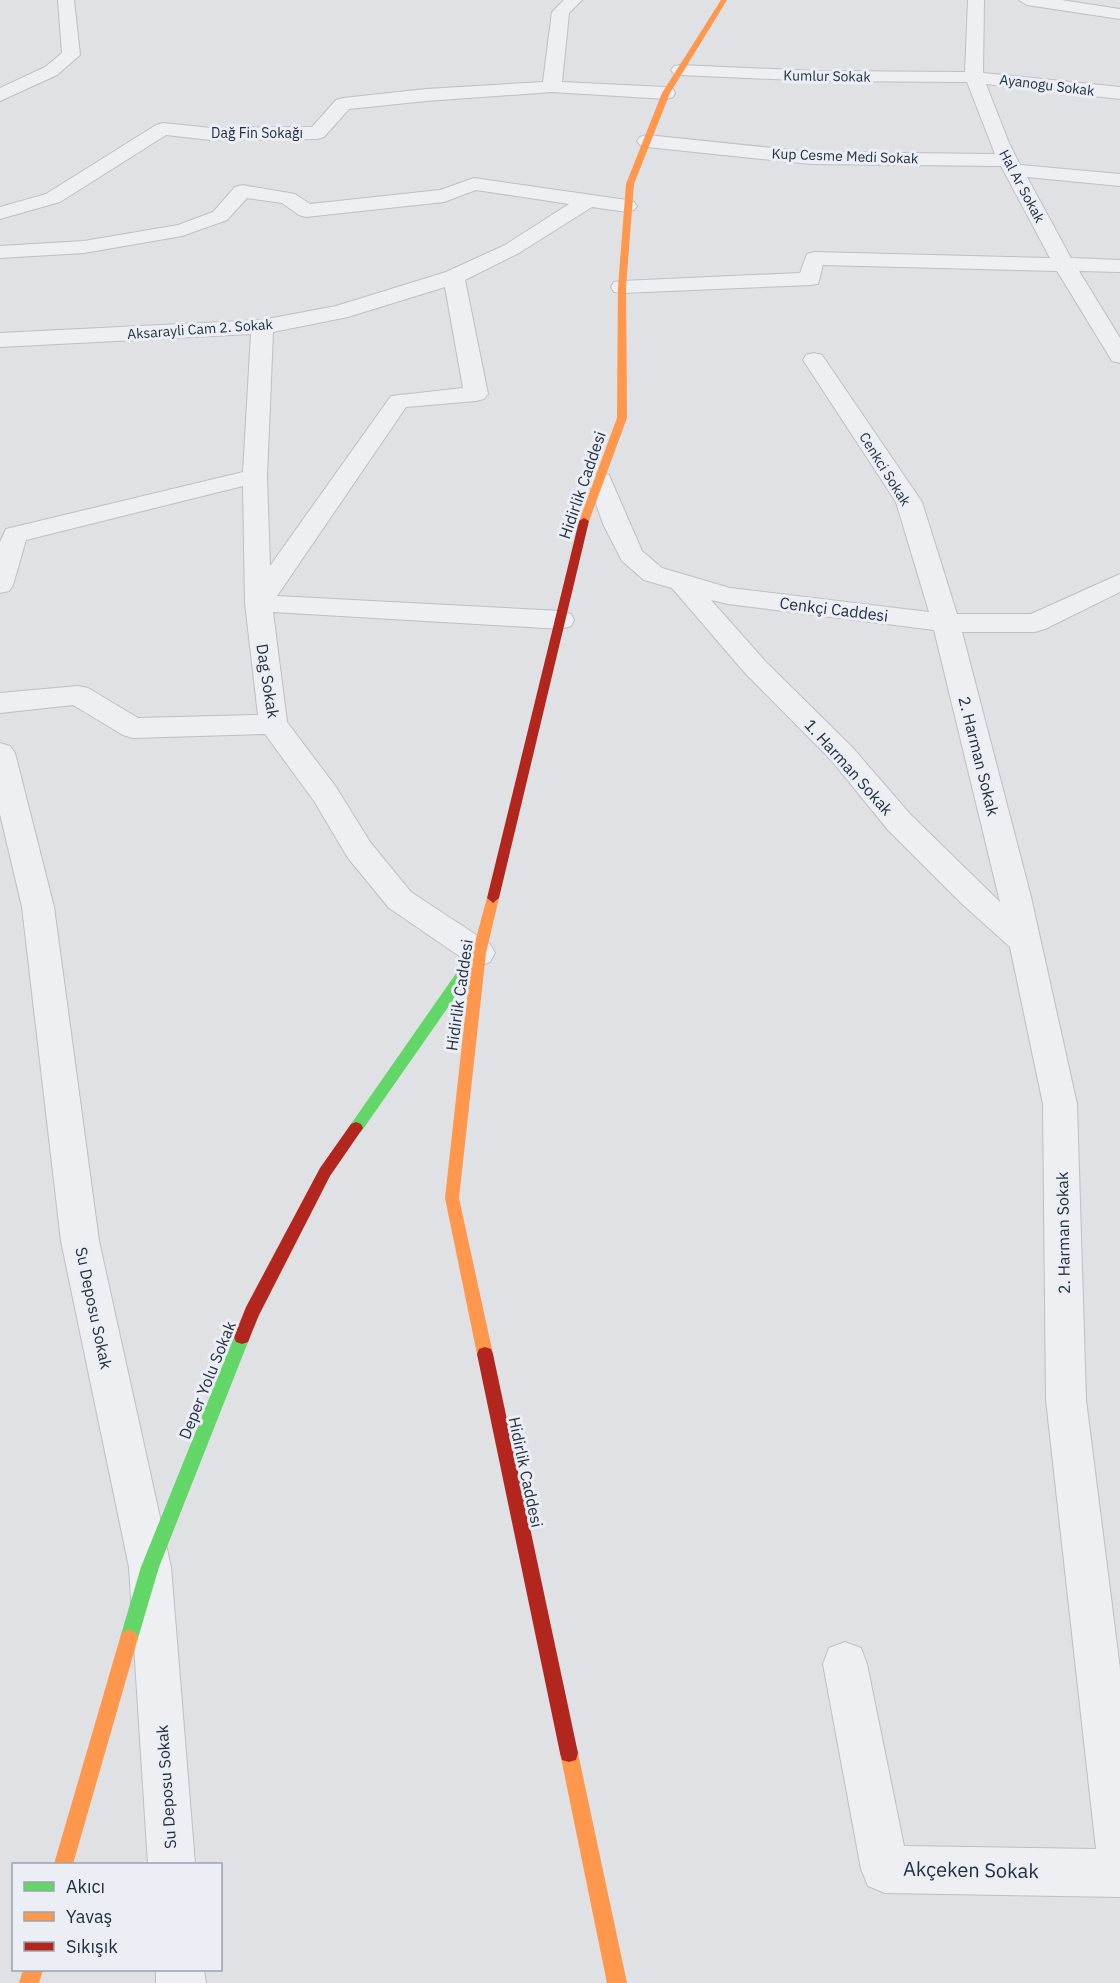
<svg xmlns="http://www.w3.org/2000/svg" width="1120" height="1983" viewBox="0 0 1120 1983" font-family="'IBM Plex Sans',sans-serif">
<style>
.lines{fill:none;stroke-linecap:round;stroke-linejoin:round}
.street-casing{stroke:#bdbfc3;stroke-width:2}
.street{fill:#eeeff2;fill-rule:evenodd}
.fast{fill:#63d668;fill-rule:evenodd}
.slow{fill:#ff974d;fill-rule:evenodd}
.jam{fill:#b3261e;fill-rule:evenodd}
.labels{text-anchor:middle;stroke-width:6;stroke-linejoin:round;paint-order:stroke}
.far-street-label{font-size:14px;fill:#242e3f;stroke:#ebeff5}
.street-label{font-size:16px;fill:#242e3f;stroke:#ebeff5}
.near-street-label{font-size:20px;fill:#242e3f;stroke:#ebeff5}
</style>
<rect width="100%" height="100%" fill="#dfe1e5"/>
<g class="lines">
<g class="street-casing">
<g id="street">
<polygon points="58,0 74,0 80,55 57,75 0,101 0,88 45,67 62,53"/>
<polygon points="564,0 582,0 569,13 562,82 666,87 673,89 675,93 673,97 666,99 552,92 426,101 349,109 324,137 317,139 211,140 166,135 60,202 0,219 0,207 46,194 156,125 163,123 211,128 312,127 336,100 343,98 426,89 543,82 552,12"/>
<polygon points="968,0 984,0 983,73 1120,87 1120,99 986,84 1009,143 1020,165 1120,174 1120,186 1027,177 1071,258 1120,260 1120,272 1079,271 1120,338 1120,363 1112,361 1109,356 1057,271 823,265 818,284 810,285 622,293 614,292 611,287 614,282 622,281 800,273 807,254 814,252 1050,258 1001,166 811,164 647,147 640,145 637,141 640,137 647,135 811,152 995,154 967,82 816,81 680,75 674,74 671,70 674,66 680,65 816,71 965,72"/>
<polygon points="1019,0 1061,0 1120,9 1120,19 1027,5"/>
<path d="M474 178 627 200 634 202 637 206 634 210 627 212 592 207 519 253 465 280 488 394 484 399 476 401 406 407 277 596 561 611 571 614 574 620 571 626 561 629 273 612 287 722 336 787 370 842 411 892 490 944 495 953 490 962 479 966 468 962 389 908 348 858 314 801 265 734 133 738 123 735 73 705 0 713V693L78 686 88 688 138 718 258 715 245 603 243 486 26 540 13 585 9 591 0 593V542L6 529 243 472 251 334 0 347V333L262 320 336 306 446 272 505 245 569 204 476 190 444 202 306 217 299 215 282 203 247 198 227 220 182 236 84 253 0 258V246L84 241 178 225 213 212 235 187 242 185 295 194 310 204 440 190ZM445 287 463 388 391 396 270 566 267 476 273 332 348 317Z"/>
<path d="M814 353 822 355 922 502 957 614H1031L1120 574V592L1045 629 1035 632H962L1031 897 1077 1104 1086 1400 1120 1669V1897L885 1893 868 1886 861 1869 823 1664 829 1648 845 1642 861 1648 867 1664 904 1846 1096 1849 1046 1400 1043 1104 1010 947 960 902 888 830 832 761 745 673 672 588 644 580 622 561 603 524 588 480 591 475 600 473 609 475 642 551 662 568 730 588 929 612 896 502 803 360 806 355ZM711 600 728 604 934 630 1000 902 910 814 852 747 765 661Z"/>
<polygon points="0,743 10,746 15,753 54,907 99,1241 171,1567 195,1864 148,1864 129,1567 61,1241 22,907 0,814"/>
<polygon points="156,1970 204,1970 206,1983 156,1983"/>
</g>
</g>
<use href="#street" class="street"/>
<g class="fast">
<polygon points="476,951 483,956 481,960 361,1132 356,1134 351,1132 349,1128 351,1124 471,952"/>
<polygon points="242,1330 248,1332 250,1337 159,1567 138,1638 135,1644 129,1647 123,1644 120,1638 141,1567 234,1337 236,1332"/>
</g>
<g class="slow">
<polygon points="721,0 727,0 670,93 634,184 626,287 627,418 589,521 588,523 580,523 579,521 617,418 618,287 626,184 662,93"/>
<polygon points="493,893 499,898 486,953 459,1198 493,1354 491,1359 485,1361 479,1359 477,1354 445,1198 472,953 487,898"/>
<polygon points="129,1629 135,1632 138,1638 73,1864 54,1864 120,1638 123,1632"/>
<polygon points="569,1744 576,1746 578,1753 627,1983 607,1983 560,1753 562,1746"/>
<polygon points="23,1970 43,1970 39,1983 19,1983"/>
</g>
<g class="jam">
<polygon points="584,518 589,521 499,898 493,903 487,898 579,521"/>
<polygon points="356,1122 361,1124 363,1128 330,1176 259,1315 248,1342 242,1344 236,1342 234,1337 246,1307 320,1168 351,1124"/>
<polygon points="485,1347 491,1349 493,1354 578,1753 576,1760 569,1762 562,1760 560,1753 477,1354 479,1349"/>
</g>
</g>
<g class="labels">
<g class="far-street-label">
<text transform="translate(827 76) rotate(1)" y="5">Kumlur Sokak</text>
<text transform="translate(1047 85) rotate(7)" y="5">Ayanogu Sokak</text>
<text x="257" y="138">Dağ Fin Sokağı</text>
<text transform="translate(845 156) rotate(2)" y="5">Kup Cesme Medi Sokak</text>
<text transform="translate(1022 186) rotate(62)" y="5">Hal Ar Sokak</text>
<text transform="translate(200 329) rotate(-4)" y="5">Aksarayli Cam 2. Sokak</text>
<text transform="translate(885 469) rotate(58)" y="5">Cenkci Sokak</text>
</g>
<g class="street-label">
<text transform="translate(582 485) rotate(-71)" y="6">Hidirlik Caddesi</text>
<text transform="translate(834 609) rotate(7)" y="6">Cenkçi Caddesi</text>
<text transform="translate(268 681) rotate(81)" y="6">Dag Sokak</text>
<text transform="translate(979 756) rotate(76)" y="6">2. Harman Sokak</text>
<text transform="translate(849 767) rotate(48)" y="6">1. Harman Sokak</text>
<text transform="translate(459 995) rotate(-82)" y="6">Hidirlik Caddesi</text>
<text transform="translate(1063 1233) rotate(-91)" y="6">2. Harman Sokak</text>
<text transform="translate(94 1308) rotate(78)" y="6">Su Deposu Sokak</text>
<text transform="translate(207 1380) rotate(-68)" y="6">Deper Yolu Sokak</text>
<text transform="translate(526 1472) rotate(78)" y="6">Hidirlik Caddesi</text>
<text transform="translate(166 1787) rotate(-94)" y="6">Su Deposu Sokak</text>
</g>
<g class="near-street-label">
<text transform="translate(971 1870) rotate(1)" y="7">Akçeken Sokak</text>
</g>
</g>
<rect x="12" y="1863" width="210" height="108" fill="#ebeff5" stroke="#9ba2ac" stroke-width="1.5"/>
<rect x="24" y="1882" width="30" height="9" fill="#63d668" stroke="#9ba2ac" stroke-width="1.5"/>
<text x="66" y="1893" font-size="18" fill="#242e3f">Akıcı</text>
<rect x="24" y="1912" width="30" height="9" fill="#ff974d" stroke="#9ba2ac" stroke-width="1.5"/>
<text x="66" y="1923" font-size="18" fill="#242e3f">Yavaş</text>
<rect x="24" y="1942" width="30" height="9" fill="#b3261e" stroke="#9ba2ac" stroke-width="1.5"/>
<text x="66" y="1953" font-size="18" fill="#242e3f">Sıkışık</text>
</svg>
